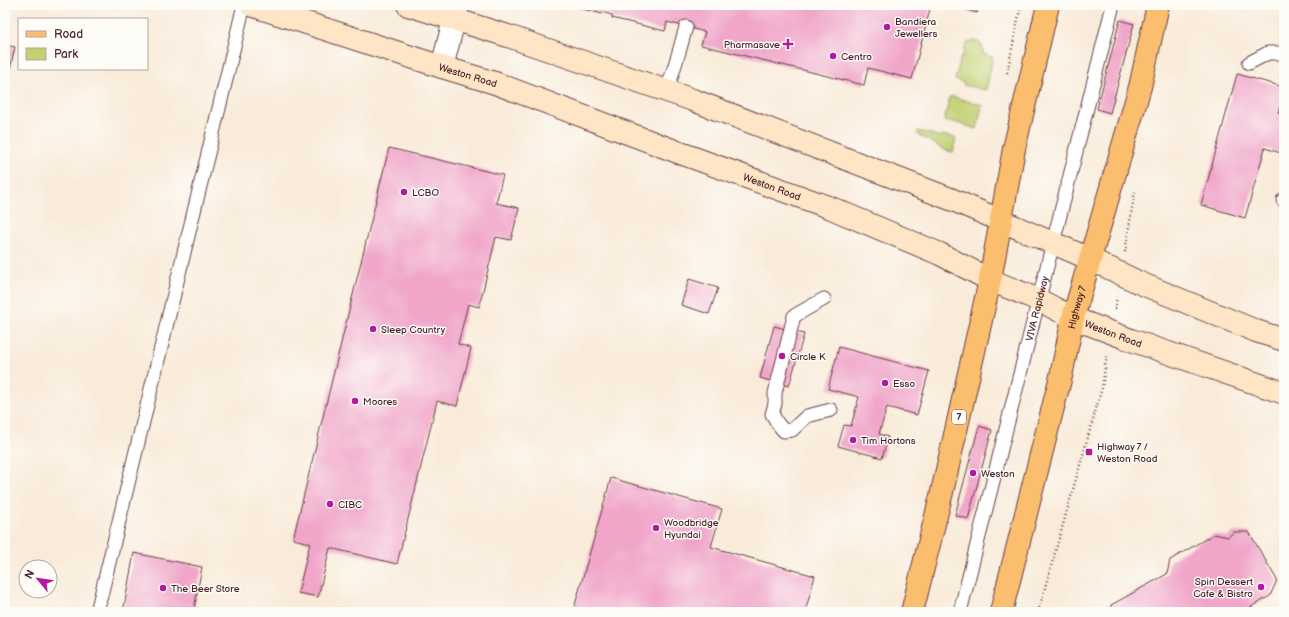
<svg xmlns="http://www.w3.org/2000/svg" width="1289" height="617" viewBox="0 0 1289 617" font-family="'Balsamiq Sans',sans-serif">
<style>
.green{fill:#c2d173;stroke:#86784f}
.building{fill:#f0a5c9}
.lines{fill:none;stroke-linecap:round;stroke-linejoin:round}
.service-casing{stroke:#643e45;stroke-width:15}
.minor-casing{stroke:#643e45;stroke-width:24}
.secondary-casing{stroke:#643e45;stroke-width:24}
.primary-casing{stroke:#643e45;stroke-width:24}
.path{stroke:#643e45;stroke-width:2.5;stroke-dasharray:1 3;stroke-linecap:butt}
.service{stroke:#fff;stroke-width:13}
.minor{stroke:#fff;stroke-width:22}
.secondary{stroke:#fde5c5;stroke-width:22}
.primary{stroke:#fbbd6e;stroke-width:22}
.poi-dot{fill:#b5179e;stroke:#fdfcf7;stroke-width:1.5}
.labels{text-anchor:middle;stroke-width:3;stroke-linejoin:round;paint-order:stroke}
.shield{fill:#fdfcf7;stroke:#806168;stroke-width:1}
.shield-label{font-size:9px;font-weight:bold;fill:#4a1f2b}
.poi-label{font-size:10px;fill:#4a1f2b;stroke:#fdfcf7;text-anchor:start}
.street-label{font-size:10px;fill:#4a1f2b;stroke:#fdfcf7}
</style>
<rect width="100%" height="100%" fill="#fdfcf7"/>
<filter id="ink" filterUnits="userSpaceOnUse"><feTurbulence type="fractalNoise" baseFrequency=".025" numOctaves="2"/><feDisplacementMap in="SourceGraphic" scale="8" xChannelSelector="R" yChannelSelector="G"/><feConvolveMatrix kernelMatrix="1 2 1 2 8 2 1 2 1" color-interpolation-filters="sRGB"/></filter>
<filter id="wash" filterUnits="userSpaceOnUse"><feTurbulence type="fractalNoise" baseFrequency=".012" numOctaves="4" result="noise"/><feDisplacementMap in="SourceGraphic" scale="16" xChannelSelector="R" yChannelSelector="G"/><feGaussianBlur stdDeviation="0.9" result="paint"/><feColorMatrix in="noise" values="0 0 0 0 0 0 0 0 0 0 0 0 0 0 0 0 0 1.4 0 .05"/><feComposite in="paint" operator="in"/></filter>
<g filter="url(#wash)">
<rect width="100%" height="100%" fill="#f9ebd9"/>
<g class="green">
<path d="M971 41C980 40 984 45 983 54L993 57 986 90 963 85 964 83 955 80 961 56 964 55C963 48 965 44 971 41Z"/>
<polygon points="950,96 982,105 977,129 951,121 949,123 944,121"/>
<polygon points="918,131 942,137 942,135 956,138 953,152 945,150 917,134"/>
</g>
<g id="blocks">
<g class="building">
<polygon points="569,5 931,5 912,79 868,68 864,85 701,45 705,32 667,22 665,31 612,18 612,15 602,12 602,14"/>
<polygon points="949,5 972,5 979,7 977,13"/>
<polygon points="1120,20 1134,24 1110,113 1097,109"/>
<polygon points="5,45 15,47 6,86 5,86"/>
<polygon points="1237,74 1284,87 1284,92 1278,113 1284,114 1284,154 1265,148 1245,218 1201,205"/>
<polygon points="389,148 503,175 496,203 519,208 511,240 496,237 479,307 468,304 458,344 471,348 457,406 437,401 397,564 330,548 318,597 298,593 310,543 293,539"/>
<polygon points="689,279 718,288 709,314 681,305"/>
<polygon points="774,326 804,334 789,386 760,378"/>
<polygon points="839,347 929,371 917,415 887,407 879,434 888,437 882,458 838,446 844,425 851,426 859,397 828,389"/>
<polygon points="979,426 992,430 968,519 955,515"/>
<polygon points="611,478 722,509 711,547 815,576 805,612 573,612"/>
<polygon points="1234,532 1249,532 1277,580 1270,596 1242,612 1111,612 1111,605 1167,574 1170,560 1214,534 1228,537"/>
<polygon points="134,553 202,567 194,609 197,612 123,612"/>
</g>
</g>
</g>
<g filter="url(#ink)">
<use href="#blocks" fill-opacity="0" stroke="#643e45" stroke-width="1"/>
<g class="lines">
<g class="service-casing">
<g id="service">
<polyline points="1249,63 1268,53 1284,53"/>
<polyline points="667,91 679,52 686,27"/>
<polyline points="1283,200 1284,200"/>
<polyline points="824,299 794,316 775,393 775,404 772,414 778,424 784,431 792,430 807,416 831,410"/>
<polyline points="97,612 244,5"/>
<path id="s1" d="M960 612 1113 5"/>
</g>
</g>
<g class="minor-casing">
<polyline id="minor" points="442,67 458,5"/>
</g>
<g class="secondary-casing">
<g id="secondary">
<path id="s2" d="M251 5 442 67 495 83 675 151 831 208 940 254 990 280 1039 300 1073 318 1131 340 1284 393"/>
<polyline points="408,5 508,36 693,100 953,200 1090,259 1140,283 1256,331 1284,340"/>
</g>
</g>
<g class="primary-casing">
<g id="primary">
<polyline points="912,612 942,492 977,338 990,280 1014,149 1048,5"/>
<path id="s3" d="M1001 612 1061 376 1073 318 1140 87 1158 5"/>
</g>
</g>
<g class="path">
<polyline points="1007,73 1021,5"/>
<polyline points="1125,252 1135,190"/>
<polyline points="1115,309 1117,297"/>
<polyline points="1038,612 1102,388 1107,354"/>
</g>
<use href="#service" class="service"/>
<use href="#minor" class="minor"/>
<use href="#secondary" class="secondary"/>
<use href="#primary" class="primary"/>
</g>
</g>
<g class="poi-dot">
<circle cx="887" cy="27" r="4"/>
<path d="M786 38h4v4h4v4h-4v4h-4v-4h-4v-4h4z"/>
<circle cx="833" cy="56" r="4"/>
<circle cx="404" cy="192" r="4"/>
<circle cx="373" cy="329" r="4"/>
<circle cx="782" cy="356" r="4"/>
<circle cx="885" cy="383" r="4"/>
<circle cx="355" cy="401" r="4"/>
<circle cx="853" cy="440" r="4"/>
<rect x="1085" y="448" width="8" height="8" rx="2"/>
<circle cx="973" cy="473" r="4"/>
<circle cx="330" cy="504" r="4"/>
<circle cx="656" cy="528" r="4"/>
<circle cx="1261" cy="587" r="4"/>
<circle cx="163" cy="588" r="4"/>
</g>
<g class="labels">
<rect class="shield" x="952" y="410" width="14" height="14" rx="3"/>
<g class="shield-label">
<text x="959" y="420">7</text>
</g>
<g class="poi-label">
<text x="895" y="25">Bandiera<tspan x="895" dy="12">Jewellers</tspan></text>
<text x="780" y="48" text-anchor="end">Pharmasave</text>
<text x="841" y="60">Centro</text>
<text x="412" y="196">LCBO</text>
<text x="381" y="333">Sleep Country</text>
<text x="790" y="360">Circle K</text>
<text x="893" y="387">Esso</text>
<text x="363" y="405">Moores</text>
<text x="861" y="444">Tim Hortons</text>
<text x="1097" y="450">Highway 7 /<tspan x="1097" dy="12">Weston Road</tspan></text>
<text x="981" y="477">Weston</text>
<text x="338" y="508">CIBC</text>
<text x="664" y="526">Woodbridge<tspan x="664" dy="12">Hyundai</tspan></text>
<text x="1253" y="585" text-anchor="end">Spin Dessert<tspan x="1253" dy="12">Cafe &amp; Bistro</tspan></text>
<text x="171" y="592">The Beer Store</text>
</g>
<g class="street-label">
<text dy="4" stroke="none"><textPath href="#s2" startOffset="228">Weston Road</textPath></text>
<text dy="4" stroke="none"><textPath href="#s2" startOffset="552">Weston Road</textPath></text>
<text dy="4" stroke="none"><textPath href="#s3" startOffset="314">Highway 7</textPath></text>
<text dy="4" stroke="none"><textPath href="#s1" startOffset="313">VIVA Rapidway</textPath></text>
<text dy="4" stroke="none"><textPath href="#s2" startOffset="924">Weston Road</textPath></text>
</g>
</g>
<rect width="1289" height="617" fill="none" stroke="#fdfcf7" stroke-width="20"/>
<rect x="18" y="18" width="130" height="52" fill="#fdfcf7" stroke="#b5a4a5"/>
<rect x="26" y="31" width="20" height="6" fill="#fbbd6e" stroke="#b5a4a5"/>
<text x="54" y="38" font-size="12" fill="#4a1f2b">Road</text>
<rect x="26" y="48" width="20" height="12" fill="#c2d173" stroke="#b5a4a5"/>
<text x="54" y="58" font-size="12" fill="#4a1f2b">Park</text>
<g transform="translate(38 579) rotate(299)"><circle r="19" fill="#fdfcf7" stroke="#b5a4a5"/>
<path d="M0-3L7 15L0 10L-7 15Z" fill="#b5179e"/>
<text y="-6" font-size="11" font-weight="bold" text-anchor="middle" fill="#4a1f2b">N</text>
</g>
</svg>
